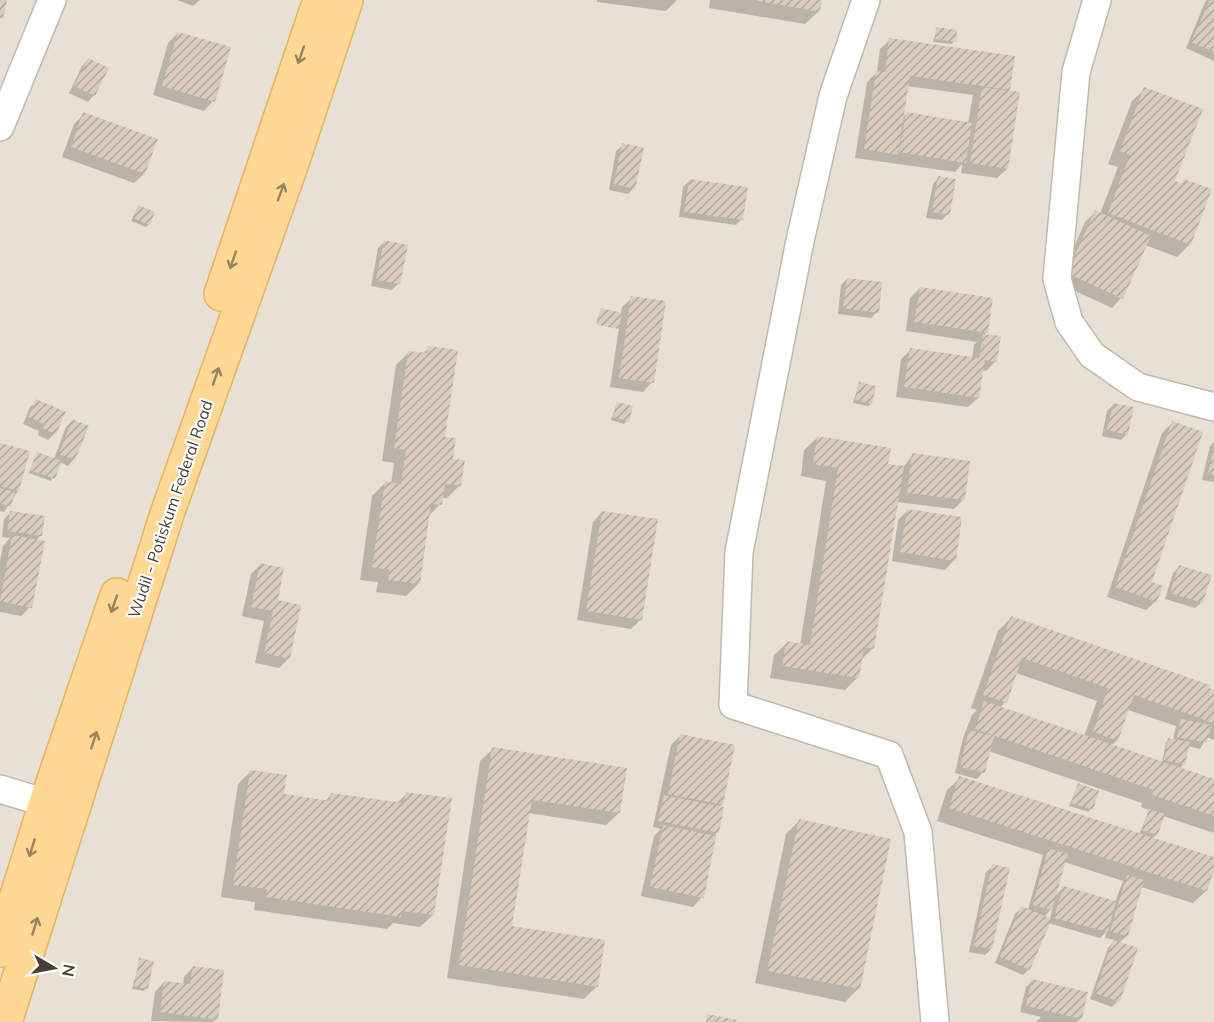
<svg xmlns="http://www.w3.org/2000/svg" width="1214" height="1022" viewBox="0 0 1214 1022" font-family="Mulish,sans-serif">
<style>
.residential{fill:#e8e0d4}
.shadow{fill:#0003;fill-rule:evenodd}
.building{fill:url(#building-hatch)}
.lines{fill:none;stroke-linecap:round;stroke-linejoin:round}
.minor-casing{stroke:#c2b8ab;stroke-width:30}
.major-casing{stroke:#e7b461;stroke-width:36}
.minor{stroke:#fff;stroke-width:27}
.major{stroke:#ffd894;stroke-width:33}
.oneway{stroke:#9a8360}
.labels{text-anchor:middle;stroke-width:4.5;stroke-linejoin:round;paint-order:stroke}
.street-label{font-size:16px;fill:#473e35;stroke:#fff}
</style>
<defs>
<pattern id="building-hatch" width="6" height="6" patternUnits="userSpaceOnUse" patternTransform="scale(1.5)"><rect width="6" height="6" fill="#d8ccbe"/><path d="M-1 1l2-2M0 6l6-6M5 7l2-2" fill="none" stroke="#b1a79b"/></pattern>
</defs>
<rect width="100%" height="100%" fill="#f4eee6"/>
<rect class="residential" x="0" y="0" width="1214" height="1022"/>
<g class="shadow">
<polygon points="177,0 200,0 193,6"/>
<polygon points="597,0 677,0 666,11 597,2"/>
<polygon points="710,0 820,0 818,12 805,24 709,8"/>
<polygon points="1206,0 1214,0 1214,61 1186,48"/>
<polygon points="937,29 954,41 952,44 933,42"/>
<polygon points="178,33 213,101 204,111 153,95 168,43"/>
<path d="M890 40 1014 58 1009 92 1007 169 997 178 961 173 962 164 955 172 855 158 867 82 877 72 880 49ZM907 86 973 95 968 124 907 113 902 118Z"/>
<polygon points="88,60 94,95 88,102 69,93 82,66"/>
<polygon points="1145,89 1173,182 1181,184 1185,180 1190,244 1177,257 1145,245 1121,298 1112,308 1058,283 1085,222 1095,212 1100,214 1118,167 1108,164 1132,101"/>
<polygon points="84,114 144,174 134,183 62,157 74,124"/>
<polygon points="623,145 634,188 628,194 609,190 616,151"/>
<polygon points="939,177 948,214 942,220 926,218 933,184"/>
<polygon points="689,181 742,219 736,225 679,217 683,187"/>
<polygon points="138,207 149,224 146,227 131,221"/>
<polygon points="384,242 399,283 392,290 371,286 378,248"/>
<polygon points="847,279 877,312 871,318 838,314 841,285"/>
<polygon points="920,288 987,332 984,335 996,361 986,371 982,370 978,398 968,407 896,397 901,359 911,350 972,359 974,345 977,342 906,331 910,298"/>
<polygon points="632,298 652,382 643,392 610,387 619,327 596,323 601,310 621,314 622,307"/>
<polygon points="429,348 444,438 460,485 447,498 441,498 440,504 428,517 419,583 406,596 376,592 378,582 360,580 372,496 385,483 391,484 394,463 382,461 396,365 409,352 422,354"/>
<polygon points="859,384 871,404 868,406 853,403"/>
<polygon points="37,401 64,412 54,434 48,440 38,435 39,431 23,424 30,407"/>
<polygon points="617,403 627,421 624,424 611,420"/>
<polygon points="1113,405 1127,434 1121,440 1102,436 1107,411"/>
<polygon points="72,421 74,459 68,466 60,462 51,481 29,473 37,453 54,459 66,427"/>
<polygon points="1172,423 1150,583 1156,601 1146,610 1107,597 1162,433"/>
<polygon points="817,438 887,465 903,468 913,454 963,500 954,509 896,502 873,648 860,661 858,677 845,690 770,678 774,655 787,643 800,645 826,481 801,476 804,450"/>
<polygon points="1214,442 1214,482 1202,480 1210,446"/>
<polygon points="0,445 18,491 4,512 0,511"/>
<polygon points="908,510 954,560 945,570 892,561 898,520"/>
<polygon points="602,512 641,619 631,629 577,620 593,522"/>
<polygon points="10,513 41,535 35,541 30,607 21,616 0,612 0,561 3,546 10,538 2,537 4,519"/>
<polygon points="260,565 276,601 289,658 279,668 255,663 264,621 242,616 251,574"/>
<polygon points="1179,567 1202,602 1195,608 1165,599 1173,573"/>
<path d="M1011 618 1214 692V740L1207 737 1200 749 1187 746 1184 764 1179 769 1214 781V833L1163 816 1157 834 1152 839 1214 859V866L1206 891 1193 903 1141 887 1127 936 1119 943 1118 1001 1112 1007 1090 999 1108 948 1115 940 1105 938 1107 931 1100 938 1048 923 1029 969 1023 975 995 963 1015 914 1022 907 1028 910 1043 855 937 821 947 790 960 778 1139 835 1149 810 1141 807 1142 803 988 751 983 772 977 779 955 773 963 738 972 715 977 710 971 708 998 631ZM1016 673 1097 701 1084 736 1000 708 1005 702ZM1128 710 1176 726 1173 740 1166 742 1162 763 1111 746 1117 740ZM1064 862 1123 881 1115 902 1063 888 1055 896ZM1053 907 1050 919 1044 917Z"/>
<polygon points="680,736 722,805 719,807 722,808 702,897 693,907 641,896 654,836 661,829 653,827 671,745"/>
<polygon points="493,749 619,813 606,825 528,813 511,927 597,986 584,999 447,978 480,761"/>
<polygon points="251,771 283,796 324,802 332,794 396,804 407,793 433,915 420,927 393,923 387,929 254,910 255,902 221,897 238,784"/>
<polygon points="1078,785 1097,792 1089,812 1069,806"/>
<polygon points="799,821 889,840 858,989 845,1002 755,983 786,834"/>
<polygon points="993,866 991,949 985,955 969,952 986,872"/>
<polygon points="140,960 146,988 144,991 132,989"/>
<polygon points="193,967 216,1019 213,1022 151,1021 155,992 164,982 183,985 184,977"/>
<polygon points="1032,981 1081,1018 1077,1022 1036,1022 1041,1017 1020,1012 1026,987"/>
</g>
<g class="building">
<polygon points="0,0 7,0 3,18 0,18"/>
<polygon points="752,0 822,0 820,12"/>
<polygon points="1210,0 1214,0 1214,52 1191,42"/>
<polygon points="936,27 957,30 956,42 935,39"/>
<polygon points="178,32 231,47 215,102 162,86"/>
<polygon points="889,38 1015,56 1010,90 910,76 898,155 864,149 876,71 885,72"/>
<polygon points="88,58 109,68 95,96 74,86"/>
<polygon points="982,87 1020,92 1008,169 970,163"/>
<polygon points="1144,87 1203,109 1175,181 1183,184 1184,179 1212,189 1191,245 1108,213 1130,155 1120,151"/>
<polygon points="83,112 158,139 145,174 71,147"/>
<polygon points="906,112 972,123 966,163 899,152"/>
<polygon points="622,143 644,148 635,189 614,184"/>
<polygon points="938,176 956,179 950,215 932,212"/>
<polygon points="689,179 748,187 743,220 684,212"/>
<polygon points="138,205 155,212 150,225 133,218"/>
<polygon points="1095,210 1151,236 1123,299 1067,273"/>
<polygon points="384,240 408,245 400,284 376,280"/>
<polygon points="847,278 882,282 879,313 843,308"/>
<polygon points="920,287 993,298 988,333 914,322"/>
<polygon points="631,296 666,301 654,383 619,378"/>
<polygon points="601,308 622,313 619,329 597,325"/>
<polygon points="983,334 1001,336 997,362 985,360 979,398 904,387 910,348 979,358"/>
<polygon points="428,346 458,350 445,437 456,438 453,459 465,460 461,486 445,484 442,505 431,504 420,584 388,580 390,570 372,567 385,481 401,484 406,450 394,448 408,351 427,353"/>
<polygon points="859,382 876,386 872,404 855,400"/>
<polygon points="36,399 66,412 56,434 43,429 44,424 28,417"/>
<polygon points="617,402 633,406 629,422 613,417"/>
<polygon points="1113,403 1134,407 1128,435 1107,430"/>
<polygon points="72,419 89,426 75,460 59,454"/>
<polygon points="1172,421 1203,432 1152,582 1163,586 1157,602 1115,587"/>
<polygon points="817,436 891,448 888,464 904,466 874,649 864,647 859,678 782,666 786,641 810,645 838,468 813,464"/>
<polygon points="0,443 30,451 19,491 0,486"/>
<polygon points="1213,450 1214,450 1214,475 1208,474"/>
<polygon points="37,452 62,461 55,479 30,470"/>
<polygon points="912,453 970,461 965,500 907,493"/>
<polygon points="0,488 15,492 11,507 0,503"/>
<polygon points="907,509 962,517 956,561 900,552"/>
<polygon points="10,511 45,516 42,536 7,531"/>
<polygon points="602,511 658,519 642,620 586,611"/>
<polygon points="12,535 45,541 32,608 0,601"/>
<polygon points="260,563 284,568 278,600 301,605 290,659 264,653 273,611 251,607"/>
<polygon points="1179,565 1212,575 1203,603 1170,593"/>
<polygon points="1011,616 1210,685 1209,688 1214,690 1214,723 1134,695 1118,741 1093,732 1108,688 1022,658 1007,703 983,695"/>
<polygon points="984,701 1214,779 1214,816 1152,795 1154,790 975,729"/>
<polygon points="1181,719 1211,725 1207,743 1177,737"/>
<polygon points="969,730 994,736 985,773 960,767"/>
<polygon points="680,734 735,745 723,805 668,794"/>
<polygon points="1168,738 1190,742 1185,765 1164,760"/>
<polygon points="492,747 627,768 620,813 532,800 512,926 605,940 598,987 459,965"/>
<polygon points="250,770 287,775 284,794 330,801 331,793 404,803 406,792 452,798 434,915 402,911 401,917 266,897 267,889 233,885"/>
<polygon points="959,776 1214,857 1214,871 1207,891 949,808"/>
<polygon points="1078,783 1099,791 1093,810 1071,803"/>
<polygon points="664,795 724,807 719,833 658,821"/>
<polygon points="1149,809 1165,814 1158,835 1142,830"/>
<polygon points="799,819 891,839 860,989 767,971"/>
<polygon points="663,825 716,836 704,898 650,887"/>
<polygon points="1048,848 1068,854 1052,910 1033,905"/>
<polygon points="992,864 1010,868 992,949 974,946"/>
<polygon points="1127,875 1144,880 1128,937 1110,931"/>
<polygon points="1063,886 1116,901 1108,932 1054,918"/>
<polygon points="1021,906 1052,919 1030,970 1000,957"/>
<polygon points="1113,940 1138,948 1120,1002 1095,993"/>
<polygon points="139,958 154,961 148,989 134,986"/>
<polygon points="193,966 224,970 218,1020 160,1012 164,981 190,984"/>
<polygon points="1032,979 1088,992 1082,1019 1026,1006"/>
<polygon points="707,1014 738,1020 737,1022 706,1022"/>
</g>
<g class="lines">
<g class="minor-casing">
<g id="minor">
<polyline points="866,0 833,96 800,241 739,552 733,705 889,755 918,832 935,1022"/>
<polyline points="1097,0 1076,72 1057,279 1069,322 1092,355 1138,387 1214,407"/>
<polyline points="0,127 52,0"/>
<polyline points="0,789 46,803"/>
</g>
</g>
<g class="major-casing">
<g id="major">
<polyline points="221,294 320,0"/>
<polyline points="0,950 46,803 117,595"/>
<polyline points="5,1022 168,511 292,163 346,0"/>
</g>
</g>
<use href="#minor" class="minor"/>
<use href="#major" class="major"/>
</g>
<defs><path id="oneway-shaft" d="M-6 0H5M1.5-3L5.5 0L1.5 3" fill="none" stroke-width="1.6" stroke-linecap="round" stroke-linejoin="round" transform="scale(1.5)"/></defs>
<g class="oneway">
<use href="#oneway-shaft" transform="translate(301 55) rotate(109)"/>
<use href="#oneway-shaft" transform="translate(281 192) rotate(-70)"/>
<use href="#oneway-shaft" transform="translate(233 260) rotate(109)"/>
<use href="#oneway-shaft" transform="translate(216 376) rotate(-71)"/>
<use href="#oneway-shaft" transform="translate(114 604) rotate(109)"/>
<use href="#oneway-shaft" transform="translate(94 740) rotate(-72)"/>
<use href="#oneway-shaft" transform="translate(32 848) rotate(107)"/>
<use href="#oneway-shaft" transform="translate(35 926) rotate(-73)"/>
</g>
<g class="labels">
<g class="street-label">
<text transform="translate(170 509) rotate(-71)" y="6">Wudil - Potiskum Federal Road</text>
</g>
</g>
<g transform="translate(54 968) rotate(100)" stroke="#ffffff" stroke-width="4.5" paint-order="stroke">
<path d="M0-4.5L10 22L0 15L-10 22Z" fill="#473e35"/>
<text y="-9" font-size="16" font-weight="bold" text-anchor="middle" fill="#473e35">N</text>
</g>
</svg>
